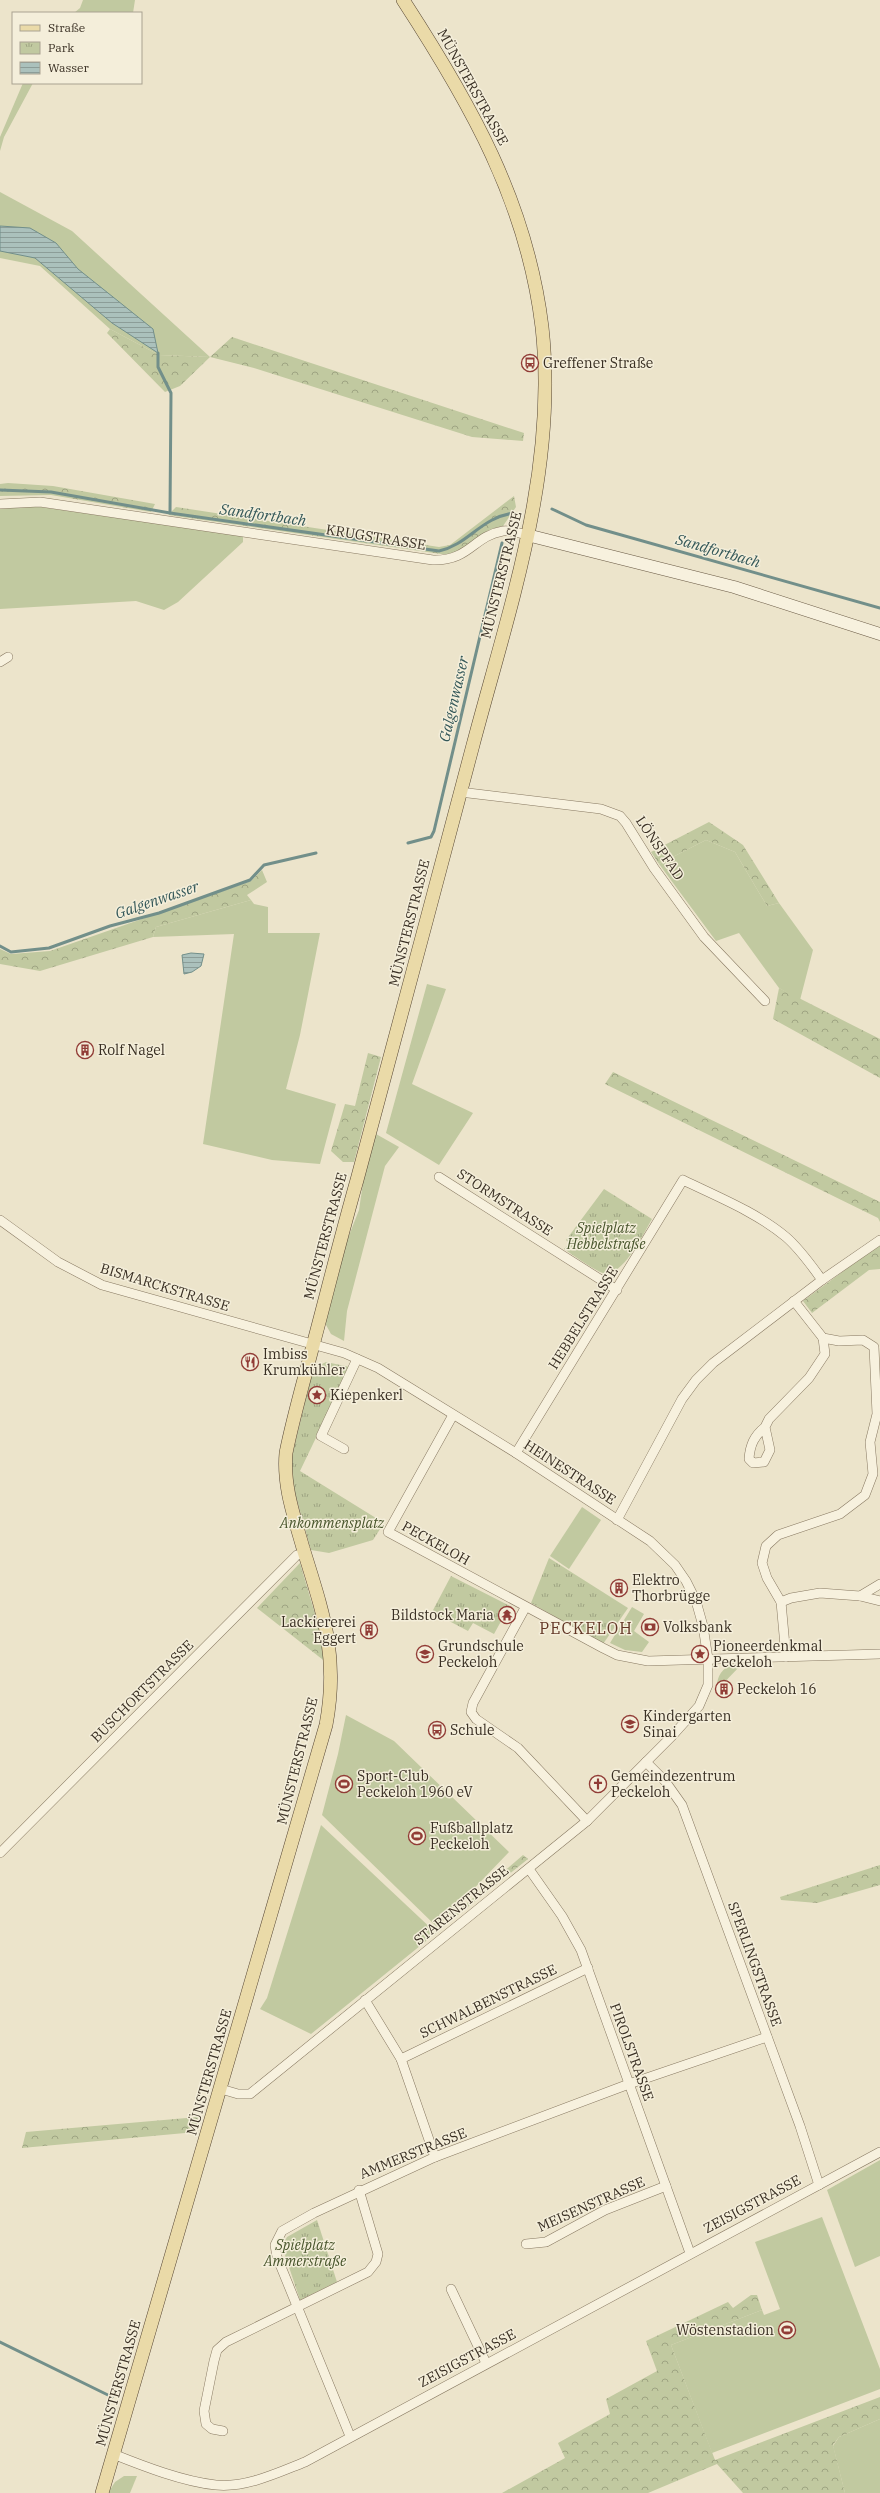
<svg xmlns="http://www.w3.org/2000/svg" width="880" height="2493" viewBox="0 0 880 2493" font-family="'IBM Plex Serif',serif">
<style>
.green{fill:#c1c9a0}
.forest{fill:url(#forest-crowns)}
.park{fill:url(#park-tufts)}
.water{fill:url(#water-rules);stroke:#728f8a}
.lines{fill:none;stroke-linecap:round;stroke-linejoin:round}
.stream{stroke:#728f8a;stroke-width:3}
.street-casing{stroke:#877861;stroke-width:10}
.secondary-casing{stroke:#695944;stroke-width:13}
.primary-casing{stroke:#564634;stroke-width:14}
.street{stroke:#f7f1de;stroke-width:9}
.secondary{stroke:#f7f1de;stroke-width:12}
.primary{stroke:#eadaa8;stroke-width:13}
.labels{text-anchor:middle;stroke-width:3;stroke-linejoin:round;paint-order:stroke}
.street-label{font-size:14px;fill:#392f23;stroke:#f4eeda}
.poi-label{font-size:14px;fill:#392f23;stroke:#f4eeda;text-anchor:start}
.park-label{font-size:14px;font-style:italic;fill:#47542b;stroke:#f4eeda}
.water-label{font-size:15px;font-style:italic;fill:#335758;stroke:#f4eeda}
.quarter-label{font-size:16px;letter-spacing:1px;fill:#623726;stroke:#f4eeda}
</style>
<defs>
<pattern id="forest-crowns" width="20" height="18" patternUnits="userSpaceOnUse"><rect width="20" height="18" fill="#c1c9a0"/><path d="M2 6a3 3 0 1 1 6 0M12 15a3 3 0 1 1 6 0" fill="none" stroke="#9ea482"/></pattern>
<pattern id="park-tufts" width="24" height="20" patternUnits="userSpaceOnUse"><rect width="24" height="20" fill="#c1c9a0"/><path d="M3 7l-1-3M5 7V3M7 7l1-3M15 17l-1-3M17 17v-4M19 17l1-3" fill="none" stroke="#9ea482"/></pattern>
<pattern id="water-rules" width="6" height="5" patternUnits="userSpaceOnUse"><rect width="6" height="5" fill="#abc1bc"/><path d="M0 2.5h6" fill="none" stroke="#8c9d98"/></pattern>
</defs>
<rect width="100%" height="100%" fill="#ece4cb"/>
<g class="green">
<polygon points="83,0 135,0 133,13 74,13 80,8"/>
<polygon points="23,83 33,83 4,137 0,151 0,137"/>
<polygon points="0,192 72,231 210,357 159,355 110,329 40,266 0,258"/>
<polygon points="17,507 41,507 243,536 243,542 178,602 164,610 136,601 0,609 0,509"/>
<polygon points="706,840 735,852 767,906 779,903 813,950 800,1000 779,988 739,933 716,941 659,864"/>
<polygon points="251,900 254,904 268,907 268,933 320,933 300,1035 286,1089 336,1104 320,1164 272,1160 203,1144 234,934 153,937 156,927"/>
<polygon points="427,984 446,989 412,1084 473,1113 439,1165 386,1133"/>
<polygon points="376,1134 399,1147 385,1166 347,1311 344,1341 331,1334 325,1323 346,1243 359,1210 364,1176"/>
<polygon points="582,1507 601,1520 569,1569 550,1556"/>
<polygon points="632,1607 644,1614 634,1631 649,1642 642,1652 625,1650 610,1643"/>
<polygon points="346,1715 394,1741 509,1852 437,1927 322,1815 338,1754"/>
<polygon points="321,1825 436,1933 311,2034 260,2009 267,1998"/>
<polygon points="880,2160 880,2256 855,2267 827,2190"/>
<polygon points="822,2217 880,2369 880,2389 712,2453 671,2345 762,2310 764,2315 780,2309 755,2242"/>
<polygon points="880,2419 880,2493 845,2493 833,2446 839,2437"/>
<polygon points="124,2476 137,2476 130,2493 108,2493 115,2482"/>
</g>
<g class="forest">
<polygon points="110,329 159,355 210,357 232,337 524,433 523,441 472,437 254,368 210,357 180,386 165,392 107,333"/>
<polygon points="8,483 53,486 155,504 151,512 51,495 0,496 0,484"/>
<polygon points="514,496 516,507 503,526 489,530 459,552 448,555 168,515 176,507 439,547 450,545"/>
<polygon points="709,822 743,845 779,903 767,906 735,852 706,840 659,864 651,852"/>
<polygon points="262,870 267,882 247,895 251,900 156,927 153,937 40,971 0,964 0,949 11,954 50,951 251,881"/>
<polygon points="779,988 880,1039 880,1078 773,1019"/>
<polygon points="368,1053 381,1057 354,1162 343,1162 331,1151 345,1104 355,1106"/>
<polygon points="613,1072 880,1202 880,1222 878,1218 605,1084"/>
<polygon points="880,1244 880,1269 869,1270 812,1313 803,1301"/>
<polygon points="300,1563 325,1648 327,1663 257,1608"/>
<polygon points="523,1855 528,1859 439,1930 438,1928"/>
<polygon points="880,1865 880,1885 817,1903 781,1900 780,1897"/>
<polygon points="198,2117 196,2132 22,2148 26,2132"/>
<polygon points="751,2295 757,2295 762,2310 671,2345 715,2460 880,2397 880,2419 839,2437 833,2445 845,2493 743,2493 717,2464 648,2493 502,2493 565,2458 558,2443 610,2414 606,2399 657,2371 646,2341 728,2302 733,2308"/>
</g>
<g class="park">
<path d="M604 1189 652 1219C643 1234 621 1282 600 1272 588 1266 576 1257 564 1249L569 1243 566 1240Z"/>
<polygon points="326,1362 350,1367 300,1471 384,1523 373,1540 329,1553 311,1550 291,1479 291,1460 311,1378 316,1367"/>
<polygon points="549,1558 628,1608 603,1644 531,1603"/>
<polygon points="451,1576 512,1607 514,1610 512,1617 505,1614 494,1634 473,1623 468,1631 432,1612"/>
<path d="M730 1665H741L716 1691C717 1679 719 1671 730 1665Z"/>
<polygon points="317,2220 337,2282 300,2300 282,2246 287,2237"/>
</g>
<g class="water">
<polygon points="0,226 30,228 56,243 78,269 153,329 158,353 112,323 35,258 0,251"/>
<polygon points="191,953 204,954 201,966 192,972 184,974 182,955"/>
</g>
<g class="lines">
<g class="stream">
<polyline points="158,353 158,367 171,393 170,513"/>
<path d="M0 490 51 492 170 513 439 551C468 545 481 517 514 513"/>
<polyline points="552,509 586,525 880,608"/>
<polyline points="408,843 431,837 434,831 502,543"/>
<polyline points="0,946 11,952 49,948 110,926 159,913 250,880 264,865 316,853"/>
<polyline points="0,2342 112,2397"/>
</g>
<g class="street-casing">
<g id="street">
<path d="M0 504 40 502 433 560C470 561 473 536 503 531 511 530 520 533 527 535"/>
<polyline points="0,662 8,657"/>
<polyline points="460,792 601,809 620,816 626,823 654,868 704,937 765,1001"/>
<polyline points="439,1177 617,1290"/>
<polyline points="0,1220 58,1262 102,1285 344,1353 378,1368 516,1453 650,1541 675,1565 686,1581 696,1601 703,1626 708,1659 708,1685 699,1706 673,1735 587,1821 250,2094 238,2094 221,2089"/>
<polyline points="822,1280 880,1240"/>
<polyline points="453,1415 388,1532 603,1648 617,1655 648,1661 880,1654"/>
<path d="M765 1427C754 1436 750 1445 749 1459L753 1463 764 1462 770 1450 765 1427 769 1419 809 1378 825 1354 823 1338"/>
<polyline points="344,1449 321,1436 357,1359"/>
<path d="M516 1453 683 1180C718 1197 756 1212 786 1237 800 1249 811 1265 822 1280L713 1363 696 1380 682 1399 617 1520"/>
<polyline points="860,1596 880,1601"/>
<polyline points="781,1602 791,1598 820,1593 860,1596 880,1584"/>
<polyline points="525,1608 473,1703 471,1712 476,1719 518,1748 587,1821"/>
<polyline points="786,1657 781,1602 767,1578 762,1563 766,1546 778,1535 840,1514 865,1495 873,1474 870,1442 877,1414 874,1347 863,1340 839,1341 823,1338 794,1301"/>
<polyline points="646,1762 665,1781 682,1805 800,2126 819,2185"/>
<polyline points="0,1853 297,1555 305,1554"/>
<polyline points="529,1869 562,1916 581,1950 690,2253"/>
<polyline points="365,2000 401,2059 435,2157"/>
<polyline points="401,2059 588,1968"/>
<polyline points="526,2244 546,2242 605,2210 666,2186"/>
<polyline points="451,2289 486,2363"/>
<polyline points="223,2431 212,2429 206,2424 204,2411 214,2361 217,2350 226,2342 368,2272 376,2262 378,2254 359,2190"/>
<polyline points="350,2436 277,2257 275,2245 282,2231 314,2213 435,2157 629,2084 767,2037"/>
<path d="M113 2454C143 2466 184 2482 216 2485 246 2488 277 2473 305 2462L880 2152"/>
</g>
</g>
<g class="secondary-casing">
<polyline id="secondary" points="527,535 734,587 880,634"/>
</g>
<g class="primary-casing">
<path id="primary" d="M102 2493 326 1725C339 1656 323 1613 303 1548 294 1516 283 1486 286 1453 293 1418 303 1384 312 1349 327 1293 341 1236 357 1180 397 1035 434 890 473 745 509 609 558 470 542 327 527 202 470 103 403 0"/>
</g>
<use href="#street" class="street"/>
<use href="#secondary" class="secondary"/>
<use href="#primary" class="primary"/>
</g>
<defs>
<g id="bus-ring" transform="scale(0.9)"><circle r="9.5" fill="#f4eeda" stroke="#913c36" stroke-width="1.5"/><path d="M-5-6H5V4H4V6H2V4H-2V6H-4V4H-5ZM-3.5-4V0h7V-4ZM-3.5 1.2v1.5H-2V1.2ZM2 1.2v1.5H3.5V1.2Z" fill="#913c36"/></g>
<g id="building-ring" transform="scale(0.9)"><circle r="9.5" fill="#f4eeda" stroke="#913c36" stroke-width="1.5"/><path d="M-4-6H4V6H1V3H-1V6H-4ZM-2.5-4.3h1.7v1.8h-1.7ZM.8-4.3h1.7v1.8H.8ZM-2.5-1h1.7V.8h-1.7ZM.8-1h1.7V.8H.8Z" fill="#913c36"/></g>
<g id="restaurant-ring" transform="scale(0.9)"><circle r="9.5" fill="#f4eeda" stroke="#913c36" stroke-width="1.5"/><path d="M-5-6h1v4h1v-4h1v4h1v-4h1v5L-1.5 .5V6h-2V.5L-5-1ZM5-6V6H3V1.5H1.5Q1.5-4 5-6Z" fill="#913c36"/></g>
<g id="sight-ring" transform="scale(0.9)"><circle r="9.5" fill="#f4eeda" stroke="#913c36" stroke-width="1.5"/><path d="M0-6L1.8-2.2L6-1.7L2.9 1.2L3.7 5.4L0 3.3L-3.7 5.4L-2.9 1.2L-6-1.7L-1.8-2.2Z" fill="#913c36"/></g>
<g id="temple-ring" transform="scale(0.9)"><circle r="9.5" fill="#f4eeda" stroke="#913c36" stroke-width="1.5"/><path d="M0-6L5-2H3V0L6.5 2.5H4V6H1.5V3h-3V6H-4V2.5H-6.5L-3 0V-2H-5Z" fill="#913c36"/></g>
<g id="bank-ring" transform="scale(0.9)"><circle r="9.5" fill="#f4eeda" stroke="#913c36" stroke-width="1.5"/><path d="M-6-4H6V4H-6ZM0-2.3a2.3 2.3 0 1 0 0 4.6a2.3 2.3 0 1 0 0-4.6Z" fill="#913c36"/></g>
<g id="school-ring" transform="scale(0.9)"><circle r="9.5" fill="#f4eeda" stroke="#913c36" stroke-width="1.5"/><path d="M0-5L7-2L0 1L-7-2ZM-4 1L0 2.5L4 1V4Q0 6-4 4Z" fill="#913c36"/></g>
<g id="stadium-ring" transform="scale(0.9)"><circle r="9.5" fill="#f4eeda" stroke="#913c36" stroke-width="1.5"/><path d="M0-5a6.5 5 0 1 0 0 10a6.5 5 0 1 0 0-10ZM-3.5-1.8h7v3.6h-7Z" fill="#913c36"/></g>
<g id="church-ring" transform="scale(0.9)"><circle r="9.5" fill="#f4eeda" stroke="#913c36" stroke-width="1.5"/><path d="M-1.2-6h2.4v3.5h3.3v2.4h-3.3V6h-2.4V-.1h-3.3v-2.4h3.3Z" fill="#913c36"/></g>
</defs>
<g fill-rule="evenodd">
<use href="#bus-ring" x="530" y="363"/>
<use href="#building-ring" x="85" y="1050"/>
<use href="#restaurant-ring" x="250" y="1362"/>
<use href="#sight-ring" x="317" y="1395"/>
<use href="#building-ring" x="619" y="1588"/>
<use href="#temple-ring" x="507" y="1615"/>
<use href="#bank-ring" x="650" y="1627"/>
<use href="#building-ring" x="369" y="1630"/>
<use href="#school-ring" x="425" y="1654"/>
<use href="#sight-ring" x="700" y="1654"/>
<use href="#building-ring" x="724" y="1689"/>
<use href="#school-ring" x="630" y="1724"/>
<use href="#bus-ring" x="437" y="1730"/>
<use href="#stadium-ring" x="344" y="1784"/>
<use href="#church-ring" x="598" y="1784"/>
<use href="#stadium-ring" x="417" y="1836"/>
<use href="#stadium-ring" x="787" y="2330"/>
</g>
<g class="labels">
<g class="street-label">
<text transform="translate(473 87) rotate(61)" y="5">MÜNSTERSTRASSE</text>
<text transform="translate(376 537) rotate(9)" y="5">KRUGSTRASSE</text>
<text transform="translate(501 575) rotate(-76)" y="5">MÜNSTERSTRASSE</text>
<text transform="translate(660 848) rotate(56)" y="5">LÖNSPFAD</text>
<text transform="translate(409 923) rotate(-76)" y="5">MÜNSTERSTRASSE</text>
<text transform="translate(505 1202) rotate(33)" y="5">STORMSTRASSE</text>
<text transform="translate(325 1236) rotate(-75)" y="5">MÜNSTERSTRASSE</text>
<text transform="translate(165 1287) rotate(17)" y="5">BISMARCKSTRASSE</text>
<text transform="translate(583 1318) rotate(-58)" y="5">HEBBELSTRASSE</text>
<text transform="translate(570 1472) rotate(33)" y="5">HEINESTRASSE</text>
<text transform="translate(436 1543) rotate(29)" y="5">PECKELOH</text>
<text transform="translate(142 1691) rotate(-45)" y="5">BUSCHORTSTRASSE</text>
<text transform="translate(297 1761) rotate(-76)" y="5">MÜNSTERSTRASSE</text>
<text transform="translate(461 1905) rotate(-39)" y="5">STARENSTRASSE</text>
<text transform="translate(755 1964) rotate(70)" y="5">SPERLINGSTRASSE</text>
<text transform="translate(488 2001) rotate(-26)" y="5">SCHWALBENSTRASSE</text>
<text transform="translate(632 2052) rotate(70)" y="5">PIROLSTRASSE</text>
<text transform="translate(209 2072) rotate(-74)" y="5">MÜNSTERSTRASSE</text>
<text transform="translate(413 2153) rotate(-22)" y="5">AMMERSTRASSE</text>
<text transform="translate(591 2204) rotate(-24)" y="5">MEISENSTRASSE</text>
<text transform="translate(752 2204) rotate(-28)" y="5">ZEISIGSTRASSE</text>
<text transform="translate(467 2358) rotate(-28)" y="5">ZEISIGSTRASSE</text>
<text transform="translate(118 2383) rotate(-74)" y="5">MÜNSTERSTRASSE</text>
</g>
<g class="poi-label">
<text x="543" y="368">Greffener Straße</text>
<text x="98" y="1055">Rolf Nagel</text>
<text x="263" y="1359">Imbiss<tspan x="263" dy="16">Krumkühler</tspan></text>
<text x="330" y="1400">Kiepenkerl</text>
<text x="632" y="1585">Elektro<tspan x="632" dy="16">Thorbrügge</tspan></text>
<text x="494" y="1620" text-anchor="end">Bildstock Maria</text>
<text x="356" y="1627" text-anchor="end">Lackiererei<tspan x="356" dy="16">Eggert</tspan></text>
<text x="663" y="1632">Volksbank</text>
<text x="438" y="1651">Grundschule<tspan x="438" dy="16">Peckeloh</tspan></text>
<text x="713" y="1651">Pioneerdenkmal<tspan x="713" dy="16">Peckeloh</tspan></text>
<text x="737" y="1694">Peckeloh 16</text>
<text x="643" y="1721">Kindergarten<tspan x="643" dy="16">Sinai</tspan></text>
<text x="450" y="1735">Schule</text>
<text x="357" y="1781">Sport-Club<tspan x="357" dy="16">Peckeloh 1960 eV</tspan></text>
<text x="611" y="1781">Gemeindezentrum<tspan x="611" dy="16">Peckeloh</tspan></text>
<text x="430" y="1833">Fußballplatz<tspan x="430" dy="16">Peckeloh</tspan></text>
<text x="774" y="2335" text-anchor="end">Wöstenstadion</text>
</g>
<g class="park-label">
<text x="606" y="1233">Spielplatz<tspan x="606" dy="16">Hebbelstraße</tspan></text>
<text x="332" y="1528">Ankommensplatz</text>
<text x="305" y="2250">Spielplatz<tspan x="305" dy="16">Ammerstraße</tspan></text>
</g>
<g class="water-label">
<text transform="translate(263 515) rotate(8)" y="5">Sandfortbach</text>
<text transform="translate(718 551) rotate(16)" y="5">Sandfortbach</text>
<text transform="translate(454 699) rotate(-77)" y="5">Galgenwasser</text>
<text transform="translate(157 900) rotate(-19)" y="5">Galgenwasser</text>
</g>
<g class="quarter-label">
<text x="586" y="1634">PECKELOH</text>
</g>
</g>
<rect x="12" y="12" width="130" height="72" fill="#f4eeda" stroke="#a9a291"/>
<rect x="20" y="25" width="20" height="6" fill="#eadaa8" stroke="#a9a291"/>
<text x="48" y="32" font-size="12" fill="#392f23">Straße</text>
<rect x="20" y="42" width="20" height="12" fill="url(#park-tufts)" stroke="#a9a291"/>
<text x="48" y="52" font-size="12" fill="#392f23">Park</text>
<rect x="20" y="62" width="20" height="12" fill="url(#water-rules)" stroke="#a9a291"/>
<text x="48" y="72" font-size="12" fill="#392f23">Wasser</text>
</svg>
